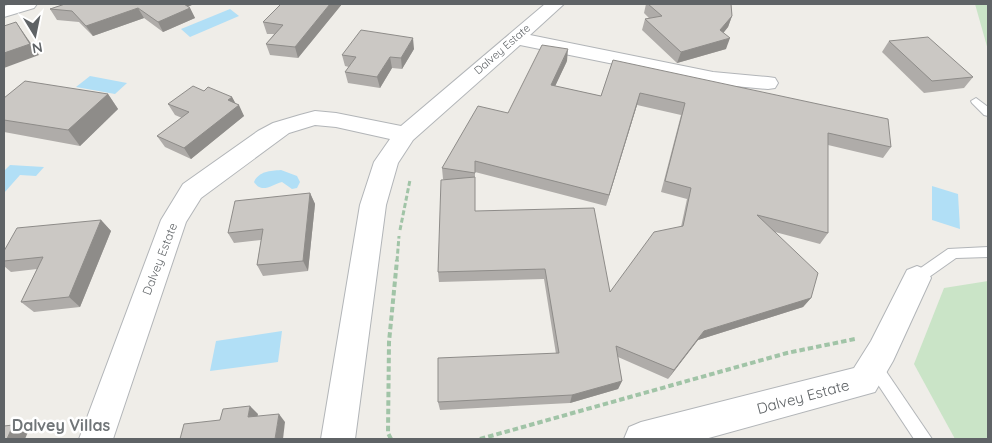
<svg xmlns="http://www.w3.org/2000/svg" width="992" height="443" viewBox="0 0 992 443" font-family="Quicksand,sans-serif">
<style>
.green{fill:#cae4c7}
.water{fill:#b1dff6}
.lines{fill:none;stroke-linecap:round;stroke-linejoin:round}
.service-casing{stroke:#b2b5b8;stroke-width:2}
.minor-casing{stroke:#b2b5b8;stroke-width:2}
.path-far1{stroke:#a1c4a7;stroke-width:3;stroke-dasharray:5 2.5;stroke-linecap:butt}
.path{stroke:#a1c4a7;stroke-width:4;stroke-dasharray:5.5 3;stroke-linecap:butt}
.service{fill:#fff;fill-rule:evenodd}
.minor{fill:#fff;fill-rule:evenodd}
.wall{fill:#afaca9;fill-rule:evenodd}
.shaded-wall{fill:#8e8c89}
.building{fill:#cbc8c4;stroke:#8e8c89}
.labels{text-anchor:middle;stroke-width:5;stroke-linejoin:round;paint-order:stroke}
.far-street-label{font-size:11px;fill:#5f6366;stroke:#fff}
.street-label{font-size:12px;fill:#5f6366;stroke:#fff}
.near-street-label{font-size:15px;fill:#5f6366;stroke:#fff}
.near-neighbourhood-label{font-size:16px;font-weight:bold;fill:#707578;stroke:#fff}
</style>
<rect width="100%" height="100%" fill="#efede8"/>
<g class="green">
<polygon points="975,4 988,4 988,50"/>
<polygon points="988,281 988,439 955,439 914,364 944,288"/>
</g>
<g class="water">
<polygon points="230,9 239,16 190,37 181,29"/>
<polygon points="90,76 127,83 115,94 76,87"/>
<polygon points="10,165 44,167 36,176 20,175 4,193 4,171"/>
<path d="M281 170 297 176 300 182 297 188 292 189 282 182C271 185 262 194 254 182 259 171 270 171 281 170Z"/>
<polygon points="932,186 958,194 960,229 932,220"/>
<polygon points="282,331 278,362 210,371 216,341"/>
</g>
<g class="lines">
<g class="service-casing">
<g id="service">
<polygon points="976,98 988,107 988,116 984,115 972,103 971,101"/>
<polygon points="988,247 988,257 956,258 922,282 917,284 912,282 910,278 912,274 948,249"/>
<polygon points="874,359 879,361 932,439 914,439 869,371 866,366 869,361"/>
</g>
</g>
<g class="minor-casing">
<g id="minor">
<polygon points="11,4 37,4 34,8 4,17 4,6"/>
<polygon points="545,4 564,4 530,35 713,72 768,77 775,78 778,83 775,88 768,89 713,84 520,45 413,140 398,163 386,205 355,439 321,439 360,205 374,162 390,139 336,127 315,125 289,133 201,198 186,222 113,439 79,439 161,220 183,184 258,131 273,123 300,115 315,111 336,113 401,126"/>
<polygon points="917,266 927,270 931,278 893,361 875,392 705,439 624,439 629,427 641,422 854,368 871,341 907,270"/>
</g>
</g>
<g class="path-far1">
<polyline points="400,230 410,180"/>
<polyline points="397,261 399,236"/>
</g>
<g class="path">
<polyline points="391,439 388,433 389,342 397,260"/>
<polyline points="480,439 787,353 855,339"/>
</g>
<use href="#service" class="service"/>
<use href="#minor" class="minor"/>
</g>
<g class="wall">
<polygon points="65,4 194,4 188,7 190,8 195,18 163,32 144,18 93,36 79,22 57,20 50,9"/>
<polygon points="281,4 342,4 298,58 270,55 266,44 274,34 267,34 263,22"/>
<polygon points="646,4 731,4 732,16 728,27 723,33 726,49 677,63 642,30 645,19 649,18 644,13"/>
<polygon points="889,41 973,77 964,88 924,93 882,52"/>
<polygon points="414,49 402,69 392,68 380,88 348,83 345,72 349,67 345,66 342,55"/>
<path d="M613 60 891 147 883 158 828 145V233L820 244 775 232 811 298 803 307 698 340 668 379 618 357 622 381 618 389 570 403 440 410 438 402 556 354 544 279 439 282 438 272 445 180 443 179 442 168 508 113 567 61 555 86 601 96ZM637 105 681 115 661 192 687 199 681 227 610 292 475 211V172L606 206Z"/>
<polygon points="204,91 232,97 235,103 244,116 191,159 165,147 157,136 182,118 175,115 168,104"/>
<polygon points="108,94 118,109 80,146 4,132 4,98"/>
<polygon points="310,193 315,204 308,271 263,276 257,265 261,240 234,243 228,233"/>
<polygon points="101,220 111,231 80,307 34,312 21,302 37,269 11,272 4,266 4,251"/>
</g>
<g class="shaded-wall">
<polygon points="179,4 194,4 181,9"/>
<polygon points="330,4 342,4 298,58 295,47"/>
<polygon points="138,8 144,18 93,36 86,26"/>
<polygon points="190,8 195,18 163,32 158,22"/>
<polygon points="732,16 728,27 717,41 720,30"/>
<polygon points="16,22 39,55 4,68 4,53"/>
<polygon points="413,38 414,49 402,69 401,58"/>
<polygon points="730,38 726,49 677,63 681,52"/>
<polygon points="568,49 567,61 550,97 551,85"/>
<polygon points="390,57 392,68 380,88 377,77"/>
<polygon points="640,93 637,105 606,206 609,195"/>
<polygon points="108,94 118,109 80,146 68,130"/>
<polygon points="232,97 237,106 239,105 244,116 191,159 184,148 228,100"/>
<polygon points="310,193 315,204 308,271 303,261"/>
<polygon points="101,220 111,231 80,307 69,297"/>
<polygon points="811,298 803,307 698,340 668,379 674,370 704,331"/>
<polygon points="622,381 618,389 570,403 572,395"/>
<polygon points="250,406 258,414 256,425 248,417"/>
<polygon points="279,414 285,422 283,439 275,439"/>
<polygon points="13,425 28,432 25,439 7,439"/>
</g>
<g class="building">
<polygon points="65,4 184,4 190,8 158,22 138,8 86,26 72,11 50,9"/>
<polygon points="281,4 330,4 295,47 266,44 283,25 263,22"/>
<polygon points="648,4 731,4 732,16 720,30 730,38 681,52 645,19 662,16"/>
<polygon points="16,22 30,44 4,53 4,26"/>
<polygon points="361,30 413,38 401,58 390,57 377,77 345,72 356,57 342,55"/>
<polygon points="928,37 973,77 932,81 889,41"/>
<polygon points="542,45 568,49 551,85 601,96 613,60 888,119 891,147 828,133 828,233 757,215 818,273 811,298 704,331 674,370 616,346 622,381 572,395 438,402 438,358 559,353 545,269 438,272 441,180 475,177 475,211 594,208 610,292 654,232 683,226 691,188 665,181 685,103 640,93 609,195 475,161 475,173 442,168 478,106 508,113"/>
<polygon points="25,81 108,94 68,130 4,120 4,98"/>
<polygon points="193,86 204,91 208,87 232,97 228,100 239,105 184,148 157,136 189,112 168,104"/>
<polygon points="310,193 303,261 257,265 263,229 228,233 235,201"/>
<polygon points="101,220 69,297 21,302 43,257 4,261 4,251 17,228"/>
<polygon points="250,406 248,417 279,414 275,439 180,439 184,424 220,420 223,409"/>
<polygon points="13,425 7,439 4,439 4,426"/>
</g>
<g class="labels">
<g class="far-street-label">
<text transform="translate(502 49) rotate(-41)" y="4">Dalvey Estate</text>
</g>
<g class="street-label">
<text transform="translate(160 259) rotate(-69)" y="4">Dalvey Estate</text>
</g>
<g class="near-street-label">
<text transform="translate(803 397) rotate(-15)" y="5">Dalvey Estate</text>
</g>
<g class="near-neighbourhood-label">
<text x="61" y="431">Dalvey Villas</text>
</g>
</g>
<rect width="992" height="443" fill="none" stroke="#5f6366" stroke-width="10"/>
<g transform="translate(35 35) rotate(170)" stroke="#ffffff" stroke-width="4" paint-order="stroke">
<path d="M0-4L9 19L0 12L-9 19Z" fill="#5f6366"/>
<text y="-8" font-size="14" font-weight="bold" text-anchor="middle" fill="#5f6366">N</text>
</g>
</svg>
